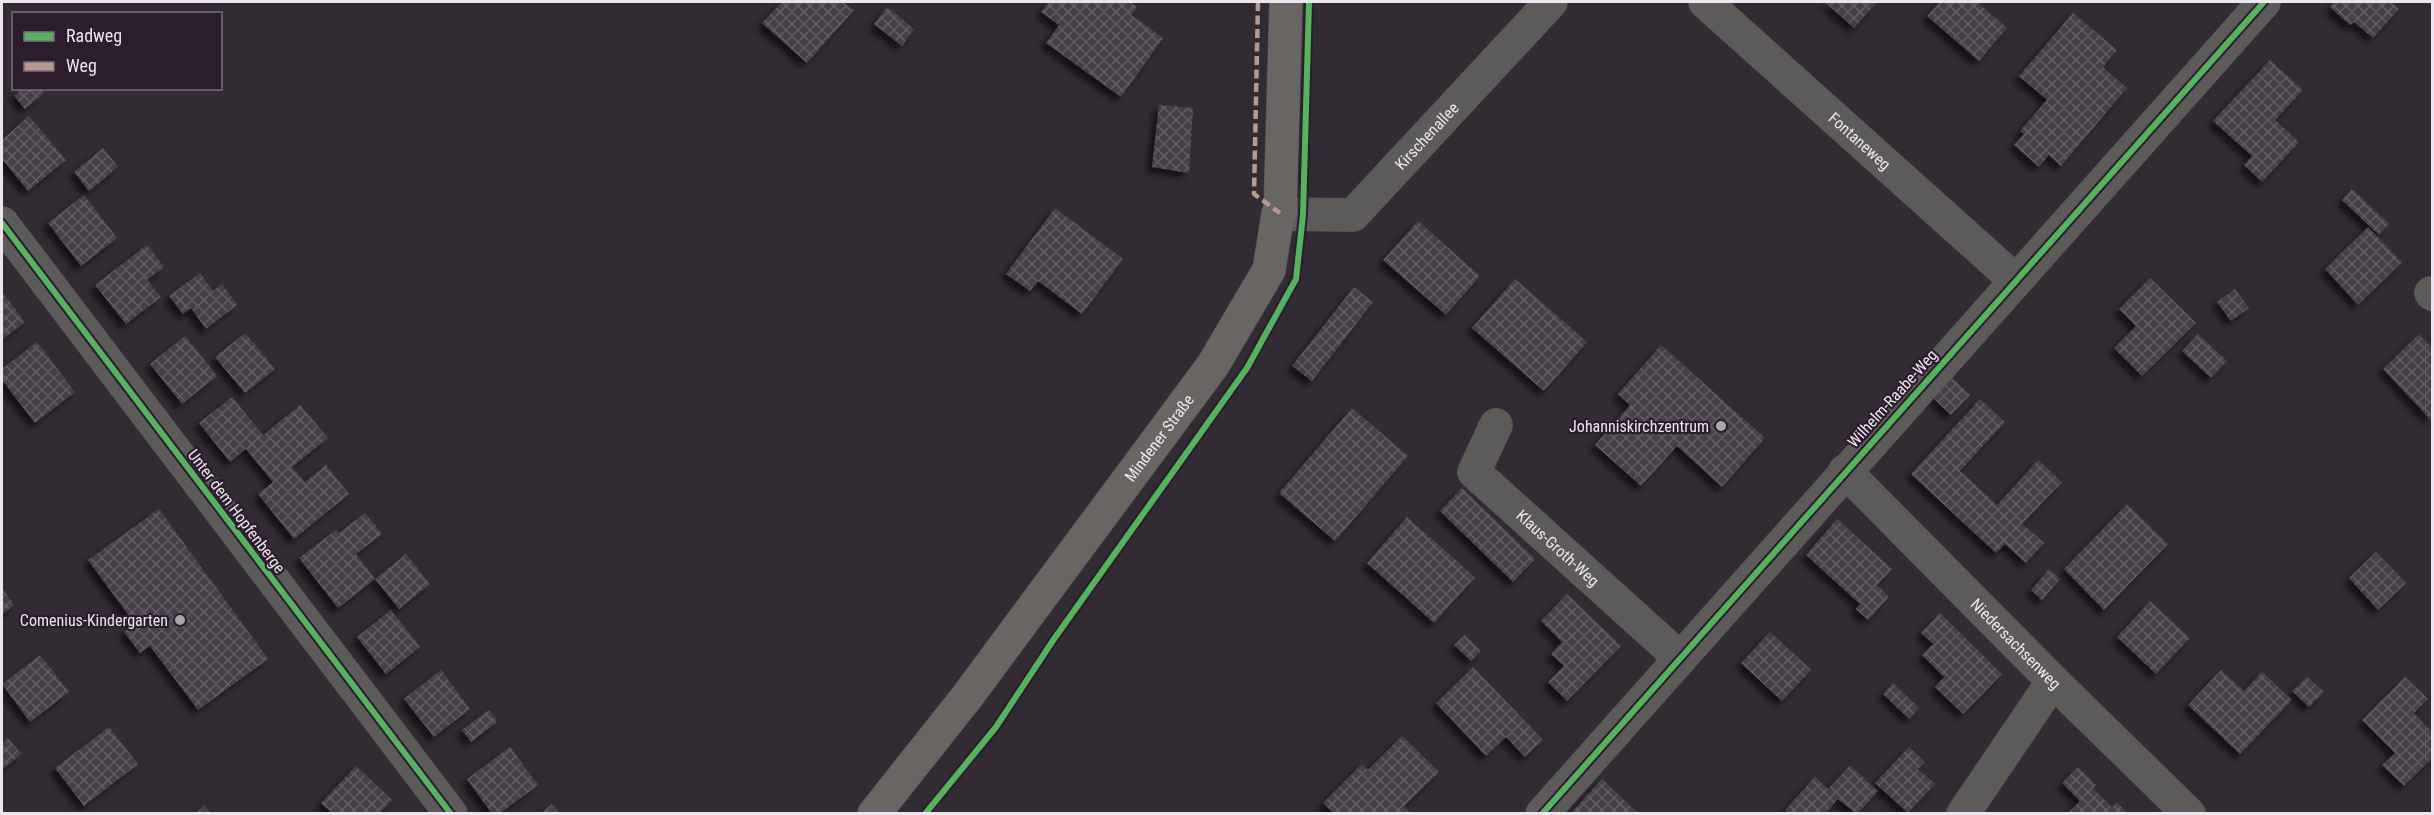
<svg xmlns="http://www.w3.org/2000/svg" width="2434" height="815" viewBox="0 0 2434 815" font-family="'Roboto Condensed',sans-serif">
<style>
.building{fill:url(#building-cross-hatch);filter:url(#shadow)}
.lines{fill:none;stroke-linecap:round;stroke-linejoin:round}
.minor-casing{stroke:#504a51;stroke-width:34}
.secondary-casing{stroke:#504a51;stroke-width:34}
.minor{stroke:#5d5b59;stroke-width:33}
.secondary{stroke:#686563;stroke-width:33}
.quiet{stroke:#b69a8f;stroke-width:4.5;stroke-dasharray:9 4.5;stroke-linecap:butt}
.cycleway-casing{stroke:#2c1d2e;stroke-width:10}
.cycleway{stroke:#56b35d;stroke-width:6}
.poi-dot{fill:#ada4ae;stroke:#2c1d2e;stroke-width:2}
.labels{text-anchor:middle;stroke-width:4.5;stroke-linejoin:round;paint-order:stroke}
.street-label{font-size:16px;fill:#eee5f0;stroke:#2c1d2e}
.poi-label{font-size:16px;fill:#eee5f0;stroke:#2c1d2e;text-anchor:end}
</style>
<defs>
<pattern id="building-cross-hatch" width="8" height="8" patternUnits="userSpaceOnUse" patternTransform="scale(1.5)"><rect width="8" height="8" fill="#464149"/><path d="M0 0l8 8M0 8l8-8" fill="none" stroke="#615c64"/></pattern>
<filter id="shadow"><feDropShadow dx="-5.5" dy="5.5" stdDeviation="3" flood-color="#0009"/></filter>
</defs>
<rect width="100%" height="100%" fill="#332b34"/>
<g class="building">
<polygon points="782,2 843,2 854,10 807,63 762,23"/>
<polygon points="1049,2 1130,2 1137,7 1131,15 1163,38 1121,97 1046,43 1059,25 1041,12"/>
<polygon points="1825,2 1877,2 1854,28"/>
<polygon points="1940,2 1977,2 2007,28 1979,61 1927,16"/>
<polygon points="2331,2 2391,2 2399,9 2373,38 2354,22 2350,25 2330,7 2333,3"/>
<polygon points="887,7 914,29 902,46 874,24"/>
<polygon points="2073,13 2117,50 2103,67 2127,88 2061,166 2049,155 2039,167 2014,145 2024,134 2020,131 2047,100 2019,76"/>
<polygon points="2270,60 2303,90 2275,120 2299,142 2262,182 2244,165 2252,156 2213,121"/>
<polygon points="23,88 40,88 44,93 25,109 14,96"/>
<polygon points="1159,105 1193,108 1189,173 1152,167"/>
<polygon points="29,116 66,160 28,191 2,159 2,140"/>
<polygon points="103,148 118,167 89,191 74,172"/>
<polygon points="2352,189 2389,224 2379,235 2342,200"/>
<polygon points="84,195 117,238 81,266 48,223"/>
<polygon points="1055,208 1123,259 1082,314 1038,281 1030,291 1006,274"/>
<polygon points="1418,221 1480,276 1446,315 1383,260"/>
<polygon points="2368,227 2402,262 2358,305 2325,269"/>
<polygon points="147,245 164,267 147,280 161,297 126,324 95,285"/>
<polygon points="200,273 213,291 222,284 237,305 206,329 191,308 183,314 169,296"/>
<polygon points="2150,278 2196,323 2142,376 2114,348 2136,326 2119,309"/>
<polygon points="1515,279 1587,342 1544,391 1472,328"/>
<polygon points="1354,287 1373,302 1312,381 1292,366"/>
<polygon points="2235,289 2249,308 2231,321 2217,302"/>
<polygon points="2,292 25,322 2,340"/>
<polygon points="245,333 275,369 245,393 215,357"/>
<polygon points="2198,334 2227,361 2211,378 2182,351"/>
<polygon points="2419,334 2432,348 2432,421 2383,369"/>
<polygon points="185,336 217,376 182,404 150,364"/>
<polygon points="37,342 75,392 35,423 2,380 2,369"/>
<polygon points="1661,345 1765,438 1722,487 1677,446 1641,486 1595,445 1630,405 1618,394"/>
<polygon points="1950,376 1970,395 1951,415 1931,396"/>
<polygon points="232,397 263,435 300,405 328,438 292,467 305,482 326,465 349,494 294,539 258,494 273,482 246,449 230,462 199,423"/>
<polygon points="1980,399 2005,422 1960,471 1997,505 2038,460 2062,482 2022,524 2044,543 2026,563 2005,544 1996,553 1911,474"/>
<polygon points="1352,408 1408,456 1335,541 1279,493"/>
<polygon points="1462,488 1535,559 1513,582 1440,511"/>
<polygon points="2127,504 2168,544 2104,610 2064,569"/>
<polygon points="159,509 268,659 198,710 150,646 140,653 124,632 135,624 88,560"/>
<polygon points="365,513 382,534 356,554 375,579 406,554 430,584 399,609 375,579 338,608 299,558 336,530 339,533"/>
<polygon points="1407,517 1475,577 1434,623 1367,563"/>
<polygon points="1837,519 1892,569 1877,585 1889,597 1868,620 1856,609 1860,604 1806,555"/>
<polygon points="2376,552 2406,583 2378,610 2349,578"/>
<polygon points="2049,569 2060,579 2042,600 2031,590"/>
<polygon points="2,588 14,605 2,615"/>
<polygon points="1567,594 1621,646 1567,701 1548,682 1564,666 1551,654 1562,642 1541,621"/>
<polygon points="2150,601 2190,638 2156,674 2117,637"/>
<polygon points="391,610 420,647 386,674 357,637"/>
<polygon points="1940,613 2002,674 1963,714 1935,687 1944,677 1922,655 1933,644 1921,633"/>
<polygon points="1770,632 1811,670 1782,701 1741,663"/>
<polygon points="1465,635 1481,651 1471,661 1454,645"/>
<polygon points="40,655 69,692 30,722 2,684"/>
<polygon points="1473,667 1543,740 1525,757 1506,737 1486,756 1436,703"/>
<polygon points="441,670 470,709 434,737 404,699"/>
<polygon points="2221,670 2244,691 2262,672 2292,700 2240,754 2188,705"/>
<polygon points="2307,677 2324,692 2309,707 2292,691"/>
<polygon points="2405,677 2428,699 2414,713 2432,732 2432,758 2404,786 2382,765 2395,753 2362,720"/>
<polygon points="1893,683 1919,708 1909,719 1883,694"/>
<polygon points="489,710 497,722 471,742 462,730"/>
<polygon points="109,727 138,764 84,806 55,768"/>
<polygon points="1402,736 1439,772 1404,806 1411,814 1334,814 1323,803 1362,764 1368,770"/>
<polygon points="8,738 21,754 2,770 2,744"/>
<polygon points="510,747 538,785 499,814 492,814 467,779"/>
<polygon points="1909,747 1925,762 1918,769 1935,784 1908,813 1875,783"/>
<polygon points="356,766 392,800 379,814 333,814 321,803"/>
<polygon points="1850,766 1878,791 1857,814 1838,799 1825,814 1789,814 1785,810 1815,777 1828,789"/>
<polygon points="2078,767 2096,785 2093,788 2112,807 2117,802 2128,814 2067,814 2080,801 2062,783"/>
<polygon points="1602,779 1639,814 1570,814"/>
<polygon points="552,804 560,814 541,814"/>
<polygon points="204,805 211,814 195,814"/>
</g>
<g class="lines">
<g class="minor-casing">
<g id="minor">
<path id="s1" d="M1705 2 2015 280"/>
<path id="s2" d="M1278 214 1353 215 1551 2"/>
<polyline points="2,223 451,814"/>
<polyline points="2431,293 2432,294"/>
<path id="s3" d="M1496 425 1474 472 1680 658"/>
<path id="s4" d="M1845 471 2053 681 2189 814"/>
<polyline points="1542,814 2264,2"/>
<polyline points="1963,814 2053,681"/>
</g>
</g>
<g class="secondary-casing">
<g id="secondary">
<path id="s5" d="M874 814 966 698 1213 365 1269 270 1278 214 1280 213 1286 2"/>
</g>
</g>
<use href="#minor" class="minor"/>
<use href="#secondary" class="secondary"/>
<polyline class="quiet" points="1258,2 1254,194 1280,213"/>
<g class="cycleway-casing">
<g id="cycleway">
<polyline points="2,223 451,814"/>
<polyline points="925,814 996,727 1054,639 1247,368 1296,279 1303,215 1309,2"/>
<polyline points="1542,814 2264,2"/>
</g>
</g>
<use href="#cycleway" class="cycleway"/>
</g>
<g class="poi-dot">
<circle cx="1721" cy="426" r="6"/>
<circle cx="180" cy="620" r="6"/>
</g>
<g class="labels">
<g class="street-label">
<text dy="6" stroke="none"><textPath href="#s2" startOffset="183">Kirschenallee</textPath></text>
<text dy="6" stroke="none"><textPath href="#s1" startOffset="208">Fontaneweg</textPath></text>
<text transform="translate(1892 398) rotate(-48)" y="6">Wilhelm-Raabe-Weg</text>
<text dy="6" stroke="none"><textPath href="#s5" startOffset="472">Mindener Straße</textPath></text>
<text transform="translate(237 511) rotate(53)" y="6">Unter dem Hopfenberge</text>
<text dy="6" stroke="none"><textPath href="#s3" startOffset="165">Klaus-Groth-Weg</textPath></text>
<text dy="6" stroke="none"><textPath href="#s4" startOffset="243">Niedersachsenweg</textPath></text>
</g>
<g class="poi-label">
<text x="1709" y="432">Johanniskirchzentrum</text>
<text x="168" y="626">Comenius-Kindergarten</text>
</g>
</g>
<rect width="2434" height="815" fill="none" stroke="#eee5f0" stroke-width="6"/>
<rect x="12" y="12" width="210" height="78" fill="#2c1d2e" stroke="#7a6d7c" stroke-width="1.5"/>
<rect x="24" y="32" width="30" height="9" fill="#56b35d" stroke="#7a6d7c" stroke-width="1.5"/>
<text x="66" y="42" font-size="18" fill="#eee5f0">Radweg</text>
<rect x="24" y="62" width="30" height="9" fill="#b69a8f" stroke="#7a6d7c" stroke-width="1.5"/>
<text x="66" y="72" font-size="18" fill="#eee5f0">Weg</text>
</svg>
